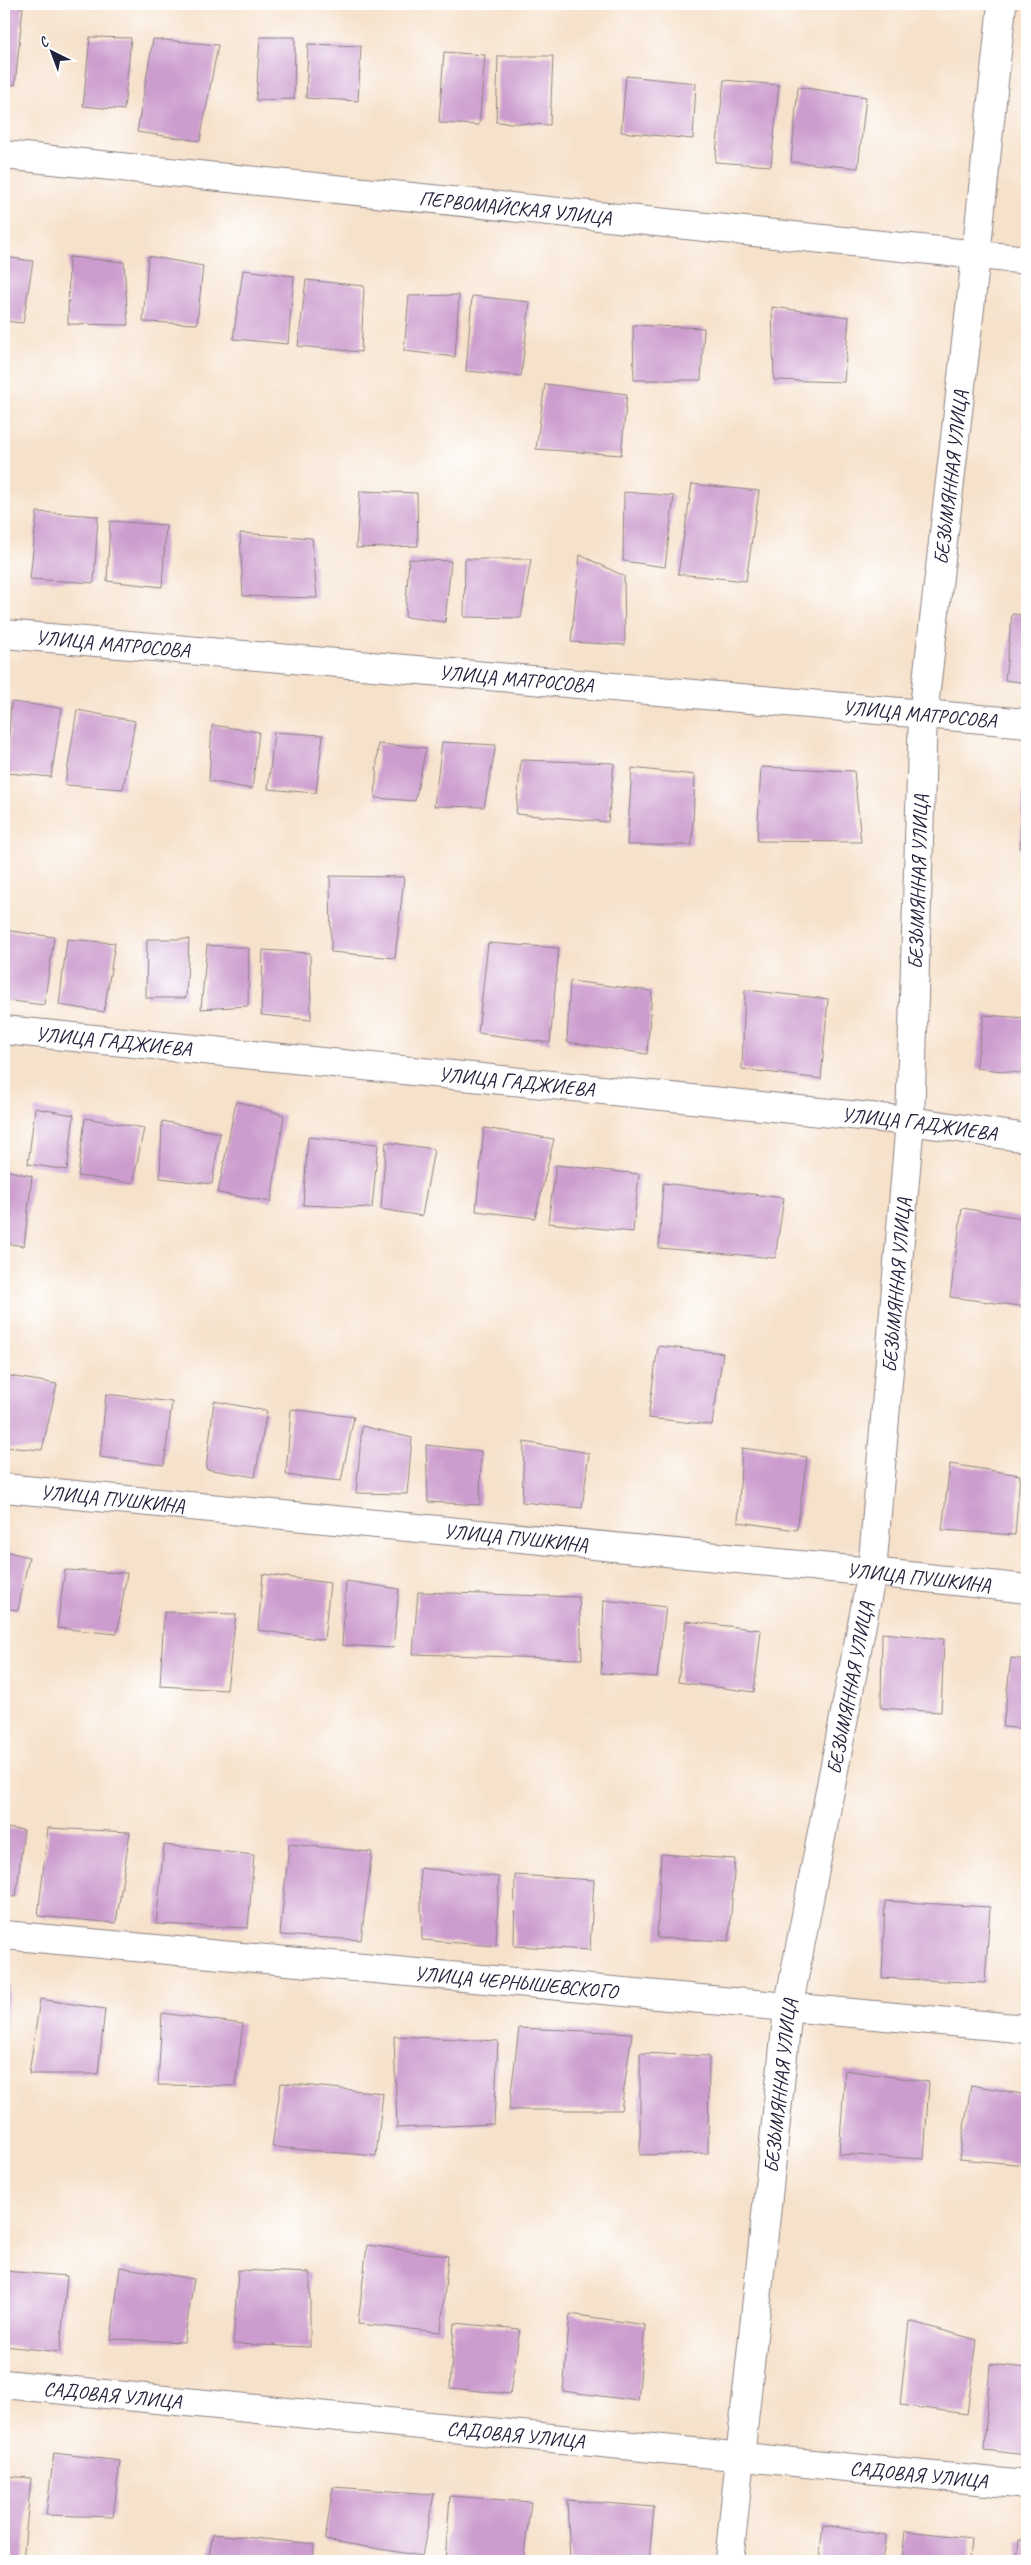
<svg xmlns="http://www.w3.org/2000/svg" width="1031" height="2565" viewBox="0 0 1031 2565" font-family="Caveat,sans-serif">
<style>
.building{fill:#cc9cce}
.lines{fill:none;stroke-linecap:round;stroke-linejoin:round}
.minor-casing{stroke:#8c8282;stroke-width:30}
.minor{stroke:#fff;stroke-width:28}
.labels{text-anchor:middle;stroke-width:5;stroke-linejoin:round;paint-order:stroke}
.street-label{font-size:20px;fill:#22223b;stroke:#fff}
</style>
<rect width="100%" height="100%" fill="#fff"/>
<filter id="ink" filterUnits="userSpaceOnUse"><feTurbulence type="fractalNoise" baseFrequency=".02" numOctaves="2"/><feDisplacementMap in="SourceGraphic" scale="10" xChannelSelector="R" yChannelSelector="G"/><feConvolveMatrix kernelMatrix="1 2 1 2 8 2 1 2 1" color-interpolation-filters="sRGB"/></filter>
<filter id="wash" filterUnits="userSpaceOnUse"><feTurbulence type="fractalNoise" baseFrequency=".0096" numOctaves="4" result="noise"/><feDisplacementMap in="SourceGraphic" scale="20" xChannelSelector="R" yChannelSelector="G"/><feGaussianBlur stdDeviation="1.12" result="paint"/><feColorMatrix in="noise" values="0 0 0 0 0 0 0 0 0 0 0 0 0 0 0 0 0 1.4 0 .05"/><feComposite in="paint" operator="in"/></filter>
<g filter="url(#wash)">
<rect width="100%" height="100%" fill="#f6e1ca"/>
<g id="blocks">
<g class="building">
<polygon points="4,6 23,7 15,85 4,84"/>
<polygon points="90,37 131,38 124,110 83,106"/>
<polygon points="260,37 295,37 294,99 256,100"/>
<polygon points="153,39 218,45 200,141 137,132"/>
<polygon points="308,44 361,46 358,101 306,98"/>
<polygon points="444,52 485,55 479,125 439,123"/>
<polygon points="498,56 553,56 550,125 496,122"/>
<polygon points="626,76 696,83 693,139 621,132"/>
<polygon points="724,80 779,85 771,166 715,162"/>
<polygon points="798,87 866,97 858,168 791,162"/>
<polygon points="148,256 203,266 197,324 143,322"/>
<polygon points="4,257 33,261 23,323 4,321"/>
<polygon points="69,257 124,262 128,325 68,324"/>
<polygon points="243,270 294,276 288,344 233,339"/>
<polygon points="306,280 364,286 361,352 298,346"/>
<polygon points="459,295 455,357 404,351 409,296"/>
<polygon points="472,296 530,302 521,376 466,371"/>
<polygon points="772,307 849,317 844,382 774,380"/>
<polygon points="633,325 704,328 701,380 634,380"/>
<polygon points="545,384 627,394 621,455 536,449"/>
<polygon points="1026,407 1027,407 1027,431 1023,431"/>
<polygon points="692,484 759,491 746,581 678,574"/>
<polygon points="360,491 417,493 418,546 356,548"/>
<polygon points="624,492 674,496 665,567 623,561"/>
<polygon points="37,512 98,516 94,583 30,579"/>
<polygon points="110,521 166,525 162,587 107,581"/>
<polygon points="240,533 312,538 317,598 243,596"/>
<polygon points="580,555 624,576 625,645 571,642"/>
<polygon points="409,559 451,561 445,622 405,617"/>
<polygon points="465,559 531,559 521,618 464,617"/>
<polygon points="1012,614 1027,615 1027,683 1005,680"/>
<polygon points="11,702 62,708 51,777 7,773"/>
<polygon points="77,710 135,721 123,789 65,785"/>
<polygon points="212,725 259,732 252,789 209,781"/>
<polygon points="274,732 323,735 316,793 268,789"/>
<polygon points="442,742 496,745 484,807 434,806"/>
<polygon points="378,744 426,748 415,801 375,798"/>
<polygon points="521,760 614,763 608,822 516,814"/>
<polygon points="761,767 854,771 861,842 757,841"/>
<polygon points="632,768 695,775 692,845 627,845"/>
<polygon points="1023,792 1027,792 1027,849 1020,849"/>
<polygon points="330,876 404,877 395,958 331,952"/>
<polygon points="4,930 54,937 44,1005 4,1000"/>
<polygon points="67,939 115,943 104,1012 59,1005"/>
<polygon points="147,939 189,939 186,998 146,998"/>
<polygon points="488,943 559,948 550,1043 478,1033"/>
<polygon points="207,945 249,948 248,1006 201,1009"/>
<polygon points="263,950 310,953 311,1020 261,1015"/>
<polygon points="570,981 652,991 647,1054 567,1042"/>
<polygon points="745,990 828,999 821,1079 742,1069"/>
<polygon points="984,1015 1027,1018 1027,1074 976,1068"/>
<polygon points="236,1101 284,1115 271,1202 218,1193"/>
<polygon points="35,1108 74,1115 67,1170 28,1164"/>
<polygon points="85,1118 144,1128 133,1183 78,1176"/>
<polygon points="162,1121 220,1133 212,1184 160,1178"/>
<polygon points="484,1128 554,1139 535,1218 476,1211"/>
<polygon points="308,1137 378,1144 372,1208 303,1205"/>
<polygon points="386,1142 434,1149 422,1216 381,1209"/>
<polygon points="556,1165 639,1174 633,1232 548,1223"/>
<polygon points="4,1170 32,1176 24,1246 4,1243"/>
<polygon points="663,1183 784,1198 775,1258 659,1248"/>
<polygon points="962,1208 1027,1219 1027,1307 950,1297"/>
<polygon points="658,1346 723,1353 712,1425 648,1418"/>
<polygon points="4,1375 57,1384 42,1450 4,1447"/>
<polygon points="106,1394 172,1402 164,1465 100,1457"/>
<polygon points="214,1401 267,1411 255,1477 206,1469"/>
<polygon points="291,1409 354,1417 341,1481 286,1475"/>
<polygon points="362,1426 412,1438 407,1494 356,1493"/>
<polygon points="524,1442 589,1453 582,1508 522,1502"/>
<polygon points="426,1445 481,1451 480,1505 428,1502"/>
<polygon points="742,1448 807,1457 797,1530 738,1522"/>
<polygon points="950,1464 1020,1475 1015,1535 942,1530"/>
<polygon points="4,1551 29,1557 18,1610 4,1608"/>
<polygon points="65,1570 127,1573 117,1634 57,1628"/>
<polygon points="263,1574 330,1583 324,1640 258,1630"/>
<polygon points="346,1581 399,1589 393,1648 342,1645"/>
<polygon points="418,1592 579,1597 582,1659 413,1654"/>
<polygon points="604,1600 666,1607 657,1677 601,1673"/>
<polygon points="164,1612 236,1614 227,1690 160,1686"/>
<polygon points="686,1621 761,1630 754,1692 678,1682"/>
<polygon points="882,1633 944,1639 941,1712 881,1708"/>
<polygon points="1011,1658 1027,1660 1027,1729 1003,1727"/>
<polygon points="4,1828 24,1830 16,1897 4,1896"/>
<polygon points="48,1828 130,1832 116,1923 38,1916"/>
<polygon points="289,1844 372,1852 361,1940 280,1935"/>
<polygon points="164,1845 254,1855 248,1928 156,1924"/>
<polygon points="661,1854 735,1859 729,1941 657,1938"/>
<polygon points="420,1868 499,1877 496,1946 422,1940"/>
<polygon points="515,1875 594,1880 590,1950 514,1946"/>
<polygon points="885,1901 990,1907 985,1983 882,1978"/>
<polygon points="4,1986 10,1986 5,2034 4,2034"/>
<polygon points="40,1999 105,2009 98,2074 29,2074"/>
<polygon points="162,2013 243,2024 235,2086 158,2085"/>
<polygon points="519,2028 632,2033 621,2110 509,2110"/>
<polygon points="394,2036 498,2041 494,2124 397,2128"/>
<polygon points="640,2053 709,2056 708,2153 640,2155"/>
<polygon points="845,2070 929,2082 924,2159 839,2154"/>
<polygon points="281,2083 383,2093 376,2156 272,2147"/>
<polygon points="971,2085 1027,2095 1027,2165 959,2159"/>
<polygon points="367,2245 448,2256 441,2332 358,2324"/>
<polygon points="120,2267 194,2279 184,2342 111,2339"/>
<polygon points="238,2270 310,2273 310,2347 233,2344"/>
<polygon points="4,2271 67,2276 60,2352 4,2346"/>
<polygon points="570,2314 645,2325 638,2401 563,2391"/>
<polygon points="909,2321 977,2340 967,2414 900,2405"/>
<polygon points="454,2323 520,2329 510,2394 450,2388"/>
<polygon points="990,2364 1027,2368 1027,2455 984,2450"/>
<polygon points="54,2453 120,2461 113,2517 46,2515"/>
<polygon points="4,2476 31,2478 23,2561 4,2561"/>
<polygon points="333,2487 434,2494 422,2556 325,2540"/>
<polygon points="450,2496 531,2502 523,2561 445,2561"/>
<polygon points="567,2500 654,2507 649,2561 570,2561"/>
<polygon points="823,2525 886,2535 882,2561 819,2561"/>
<polygon points="905,2531 971,2538 969,2561 902,2561"/>
<polygon points="213,2534 314,2544 313,2561 208,2561"/>
<polygon points="1019,2539 1027,2540 1027,2561 1017,2561"/>
</g>
</g>
</g>
<g filter="url(#ink)">
<use href="#blocks" fill-opacity="0" stroke="#8c8282" stroke-width="1"/>
<g class="lines">
<g class="minor-casing">
<g id="minor">
<path id="s1" d="M4 155 1027 260"/>
<path id="s2" d="M4 634 1027 723"/>
<path id="s3" d="M4 1030 910 1121 1027 1138"/>
<path id="s4" d="M4 1488 872 1572 1027 1589"/>
<path id="s5" d="M4 1935 1027 2029"/>
<path id="s6" d="M4 2384 1027 2485"/>
<path id="s7" d="M729 2561 788 2009 872 1572 910 1121 923 715 976 256 1002 4"/>
</g>
</g>
<use href="#minor" class="minor"/>
</g>
</g>
<g class="labels">
<g class="street-label">
<text dy="7" stroke="none"><textPath href="#s1" startOffset="514">ПЕРВОМАЙСКАЯ УЛИЦА</textPath></text>
<text dy="7" stroke="none"><textPath href="#s7" startOffset="2098">БЕЗЫМЯННАЯ УЛИЦА</textPath></text>
<text dy="7" stroke="none"><textPath href="#s2" startOffset="109">УЛИЦА МАТРОСОВА</textPath></text>
<text dy="7" stroke="none"><textPath href="#s2" startOffset="514">УЛИЦА МАТРОСОВА</textPath></text>
<text dy="7" stroke="none"><textPath href="#s2" startOffset="919">УЛИЦА МАТРОСОВА</textPath></text>
<text dy="7" stroke="none"><textPath href="#s7" startOffset="1692">БЕЗЫМЯННАЯ УЛИЦА</textPath></text>
<text dy="7" stroke="none"><textPath href="#s3" startOffset="110">УЛИЦА ГАДЖИЕВА</textPath></text>
<text dy="7" stroke="none"><textPath href="#s3" startOffset="515">УЛИЦА ГАДЖИЕВА</textPath></text>
<text dy="7" stroke="none"><textPath href="#s3" startOffset="920">УЛИЦА ГАДЖИЕВА</textPath></text>
<text dy="7" stroke="none"><textPath href="#s7" startOffset="1288">БЕЗЫМЯННАЯ УЛИЦА</textPath></text>
<text dy="7" stroke="none"><textPath href="#s4" startOffset="109">УЛИЦА ПУШКИНА</textPath></text>
<text dy="7" stroke="none"><textPath href="#s4" startOffset="514">УЛИЦА ПУШКИНА</textPath></text>
<text dy="7" stroke="none"><textPath href="#s4" startOffset="919">УЛИЦА ПУШКИНА</textPath></text>
<text dy="7" stroke="none"><textPath href="#s7" startOffset="882">БЕЗЫМЯННАЯ УЛИЦА</textPath></text>
<text dy="7" stroke="none"><textPath href="#s5" startOffset="514">УЛИЦА ЧЕРНЫШЕВСКОГО</textPath></text>
<text dy="7" stroke="none"><textPath href="#s7" startOffset="478">БЕЗЫМЯННАЯ УЛИЦА</textPath></text>
<text dy="7" stroke="none"><textPath href="#s6" startOffset="109">САДОВАЯ УЛИЦА</textPath></text>
<text dy="7" stroke="none"><textPath href="#s6" startOffset="514">САДОВАЯ УЛИЦА</textPath></text>
<text dy="7" stroke="none"><textPath href="#s6" startOffset="919">САДОВАЯ УЛИЦА</textPath></text>
</g>
</g>
<rect width="1031" height="2565" fill="none" stroke="#fff" stroke-width="20"/>
<g transform="translate(52 52) rotate(318)" stroke="#ffffff" stroke-width="4" paint-order="stroke">
<path d="M0-4L9 19L0 12L-9 19Z" fill="#22223b"/>
<text y="-8" font-size="14" font-weight="bold" text-anchor="middle" fill="#22223b">С</text>
</g>
</svg>
